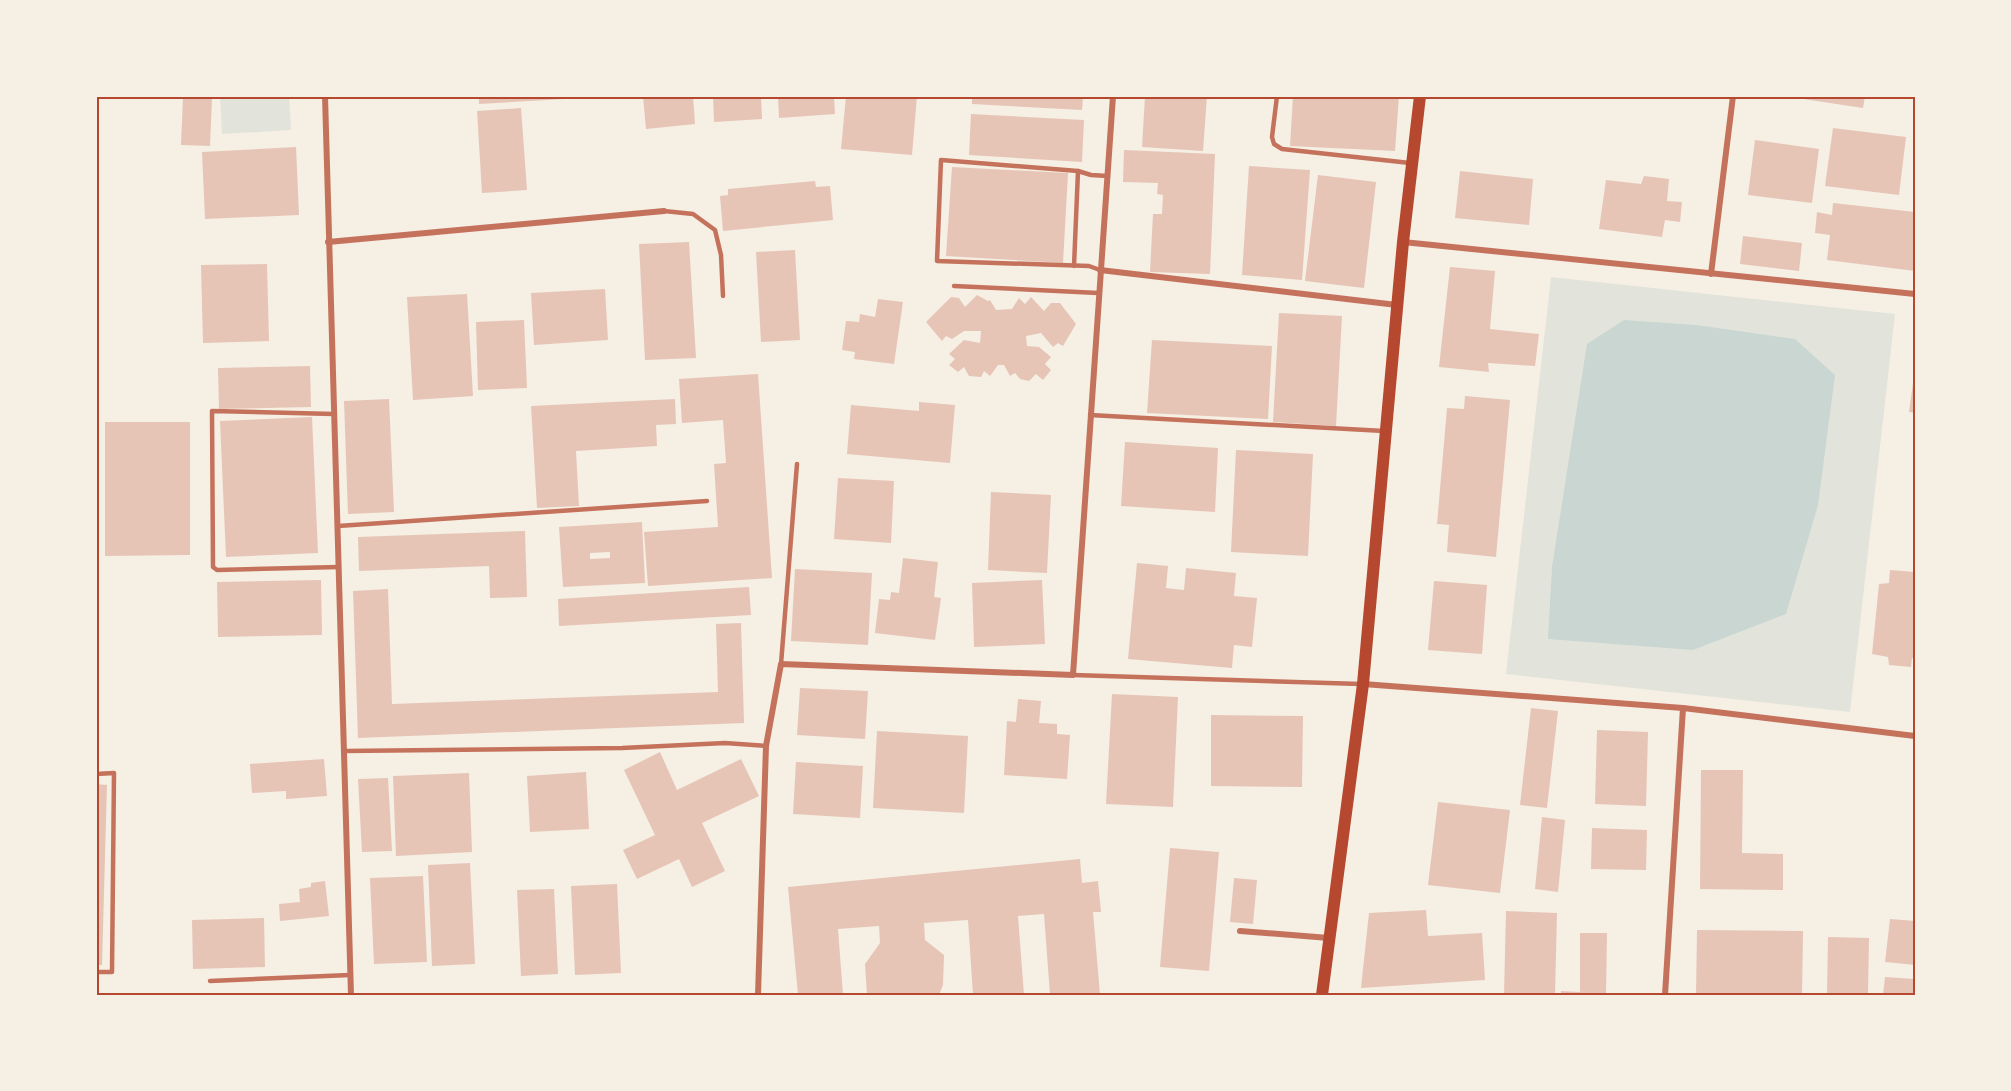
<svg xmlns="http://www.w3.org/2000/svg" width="2011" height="1091" viewBox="0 0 2011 1091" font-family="'DejaVu Sans',sans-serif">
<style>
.green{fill:#e2e4dc}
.water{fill:#c9d6d2}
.building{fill:#e6c5b7;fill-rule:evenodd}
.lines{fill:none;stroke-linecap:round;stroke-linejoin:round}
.service{stroke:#c5725c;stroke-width:4.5}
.minor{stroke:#c5725c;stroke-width:6}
.secondary{stroke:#b5482f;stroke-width:12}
.neatline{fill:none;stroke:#b5482f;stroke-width:2}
</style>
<rect width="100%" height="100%" fill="#f6efe4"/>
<g class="green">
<polygon points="220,96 289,96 291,130 222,134"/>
<polygon points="1551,277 1895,314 1850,712 1506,674"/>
</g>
<polygon class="water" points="1624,320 1696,325 1795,339 1835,375 1818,505 1786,614 1693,650 1548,639 1552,567 1587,344"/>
<g class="building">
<polygon points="479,96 581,96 581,98 479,104"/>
<polygon points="643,96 693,96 695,124 646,129"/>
<polygon points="713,96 761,96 762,119 714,122"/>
<polygon points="778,96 834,96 835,114 779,118"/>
<polygon points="846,96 917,96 912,155 841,149"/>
<polygon points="972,96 1083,96 1082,110 972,104"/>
<polygon points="1145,96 1207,96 1203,151 1142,147"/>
<polygon points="1293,96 1399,96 1395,151 1290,146"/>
<polygon points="1784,96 1865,96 1863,108"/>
<polygon points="183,97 212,98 210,146 181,145"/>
<polygon points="521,108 527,190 482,193 477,111"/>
<polygon points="971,114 1084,120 1082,162 969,155"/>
<polygon points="1833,128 1906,137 1899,195 1825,186"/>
<polygon points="1755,140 1819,149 1812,203 1748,195"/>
<polygon points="296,147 299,215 205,219 202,152"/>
<polygon points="1124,150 1215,154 1210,274 1150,272 1153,214 1162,214 1163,195 1157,194 1158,183 1123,182"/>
<polygon points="1249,166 1310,170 1302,280 1242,275"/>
<polygon points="952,167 1068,173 1063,263 946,256"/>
<polygon points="1460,171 1533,179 1529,225 1455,218"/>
<polygon points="1318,175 1376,182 1364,288 1305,281"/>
<polygon points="1644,176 1669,179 1667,201 1682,202 1680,222 1665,220 1662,237 1599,229 1606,180 1641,184"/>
<polygon points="815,181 816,187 830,186 833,220 723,231 720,196 728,195 728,189"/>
<polygon points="1833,203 1915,212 1915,271 1827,260 1830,235 1815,233 1817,212 1832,215"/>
<polygon points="1743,236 1802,243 1799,271 1740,264"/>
<polygon points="689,242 696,358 645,360 639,244"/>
<polygon points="795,250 800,340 761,342 756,252"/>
<polygon points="267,264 269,341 203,343 201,265"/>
<polygon points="1450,267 1495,271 1490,329 1539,334 1535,366 1488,363 1489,372 1439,367"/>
<polygon points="605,289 608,340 534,345 531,293"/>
<polygon points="467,294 473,396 413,400 407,297"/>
<polygon points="977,295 988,301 990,300 996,310 1012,309 1019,298 1025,304 1031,297 1044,311 1051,303 1060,303 1076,324 1063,346 1058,343 1053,347 1041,333 1026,336 1027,346 1039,347 1051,357 1045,364 1051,370 1043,380 1036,374 1029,381 1020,379 1015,373 1010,376 1004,365 998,365 990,376 984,371 981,377 969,376 964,367 958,372 949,365 955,359 949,354 964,340 980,343 981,331 964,331 952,339 946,336 942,341 926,322 951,297 959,298 965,307"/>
<polygon points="878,299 903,302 894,364 854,359 855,352 842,350 846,321 859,322 860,314 875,317"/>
<polygon points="1279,313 1342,316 1336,426 1273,422"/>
<polygon points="524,320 527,388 478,390 476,322"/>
<polygon points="1152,340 1272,346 1268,419 1147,413"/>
<polygon points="310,366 311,407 219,409 218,368"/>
<polygon points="758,374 772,578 648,586 644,532 718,527 714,464 726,463 723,420 682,423 679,379"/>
<polygon points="1914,376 1915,376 1915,413 1909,412"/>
<polygon points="1465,396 1510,400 1496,557 1447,552 1449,525 1437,524 1447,408 1464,409"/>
<polygon points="389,399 394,512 348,514 344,401"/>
<polygon points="675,399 676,424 656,425 657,446 576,451 579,506 537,508 531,406"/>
<polygon points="919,402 955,405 950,463 847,454 851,405 919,411"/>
<polygon points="312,417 318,553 226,557 220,421"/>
<polygon points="105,422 190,422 190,555 105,556"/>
<polygon points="1125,442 1218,448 1215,512 1121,506"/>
<polygon points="1236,450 1313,454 1308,556 1231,552"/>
<polygon points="838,478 894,481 891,543 834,539"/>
<polygon points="991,492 1051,495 1047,573 988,570"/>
<path d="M642 522 645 583 563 587 559 527ZM610 552V558L590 559V553Z"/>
<polygon points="525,531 527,597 490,598 489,566 359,571 358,537"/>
<polygon points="903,558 938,562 934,597 941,598 935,640 875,633 879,599 890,600 891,592 899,593"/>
<polygon points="1137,563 1168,566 1166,588 1184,590 1186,568 1236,573 1234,596 1257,598 1252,647 1234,645 1232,668 1128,659"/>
<polygon points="795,569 872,573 868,645 791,641"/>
<polygon points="1890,570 1915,572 1915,659 1912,658 1911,667 1889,665 1888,657 1872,654 1879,584 1889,583"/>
<polygon points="321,580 322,635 218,637 217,582"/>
<polygon points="1042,580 1045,644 974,647 972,583"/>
<polygon points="1434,581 1487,585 1482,654 1428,650"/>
<polygon points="749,587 751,615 559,626 558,599"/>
<polygon points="388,589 392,704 718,692 716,624 741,623 744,723 358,738 353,591"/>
<polygon points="800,688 868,691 865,739 797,735"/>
<polygon points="1112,694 1178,697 1173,807 1106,804"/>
<polygon points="1018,699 1041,701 1039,723 1057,724 1057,734 1070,735 1067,779 1004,775 1007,721 1016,722"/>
<polygon points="1531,708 1558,711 1547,808 1520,805"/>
<polygon points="1211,715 1303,716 1302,787 1211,786"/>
<polygon points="1597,730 1648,732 1646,806 1595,804"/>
<polygon points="877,731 968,736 964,813 873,808"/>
<polygon points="660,752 677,790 741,759 759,796 702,823 725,871 692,887 679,859 637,879 623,850 655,835 624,770"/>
<polygon points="324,759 327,796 286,799 286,791 252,793 250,764"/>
<polygon points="796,762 863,766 860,818 793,814"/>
<polygon points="1701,770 1743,770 1742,853 1783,854 1783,890 1700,889"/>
<polygon points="586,772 589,829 530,832 527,776"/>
<polygon points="469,773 472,852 396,856 393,776"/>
<polygon points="388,778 392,851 362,852 358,779"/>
<polygon points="96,784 107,785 102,965 96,965"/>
<polygon points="1438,802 1510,810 1500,893 1428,885"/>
<polygon points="1542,817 1565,820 1558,892 1535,889"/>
<polygon points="1592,828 1647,830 1646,870 1591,869"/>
<polygon points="1170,848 1219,852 1209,971 1160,967"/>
<polygon points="1080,859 1082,883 1098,881 1101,912 1093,912 1100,995 1050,995 1044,914 1018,916 1024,995 973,995 968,920 924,923 925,940 944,955 943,985 939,995 867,995 865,964 880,943 879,926 838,929 843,995 798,995 788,887"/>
<polygon points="470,863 475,964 432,966 428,865"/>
<polygon points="423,876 427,962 374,964 370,878"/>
<polygon points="1234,878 1257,880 1253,924 1230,922"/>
<polygon points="325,881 329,916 280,921 279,904 300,902 299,889 311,887 311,883"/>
<polygon points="617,884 621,973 575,975 571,886"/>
<polygon points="554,889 558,974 521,976 517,890"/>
<polygon points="1426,910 1428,936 1482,933 1485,980 1361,988 1369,913"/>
<polygon points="1506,911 1557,913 1555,995 1504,995"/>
<polygon points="264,918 265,967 193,969 192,920"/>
<polygon points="1890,919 1915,921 1915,965 1885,962"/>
<polygon points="1697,930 1803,931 1802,995 1696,995"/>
<polygon points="1580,933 1607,933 1606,995 1561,995 1561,991 1580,992"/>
<polygon points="1828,937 1869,938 1868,995 1827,995"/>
<polygon points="1885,977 1915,979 1915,995 1883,995"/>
</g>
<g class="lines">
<g class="service">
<polyline points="1277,96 1272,137 1274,144 1282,149 1410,163"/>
<polyline points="664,211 693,214 715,230 721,255 723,296"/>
<polyline points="1074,266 1078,171"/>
<polyline points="1100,270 1089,266 937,261 941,160 1078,171 1091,175 1108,176"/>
<polyline points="954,286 1098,293"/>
<polyline points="334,414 212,411 213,567 217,570 339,567"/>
<polyline points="1090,415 1384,431"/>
<polyline points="338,526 707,501"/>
<polyline points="781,664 797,464"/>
<polyline points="1073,675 1361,684"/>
<polyline points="344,751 622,748 725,743 766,746"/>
<polyline points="96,774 114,773 112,972 96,972"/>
<polyline points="210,981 350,975"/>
</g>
<g class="minor">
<polyline points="325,96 351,995"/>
<polyline points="328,242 664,211"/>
<polyline points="1403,242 1915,294"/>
<polyline points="1100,270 1397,305"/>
<polyline points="1711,274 1733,96"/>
<polyline points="1363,684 1683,708 1915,736"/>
<polyline points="1240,931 1329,938"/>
<polyline points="758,995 766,746 781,664 1073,675 1113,96"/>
<polyline points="1665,995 1683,708"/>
</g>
<polyline class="secondary" points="1322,995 1363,684 1403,242 1420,96"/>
</g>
<rect width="2011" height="1091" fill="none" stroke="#f6efe4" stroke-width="195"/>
<rect x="98" y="98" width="1816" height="896" class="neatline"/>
</svg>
